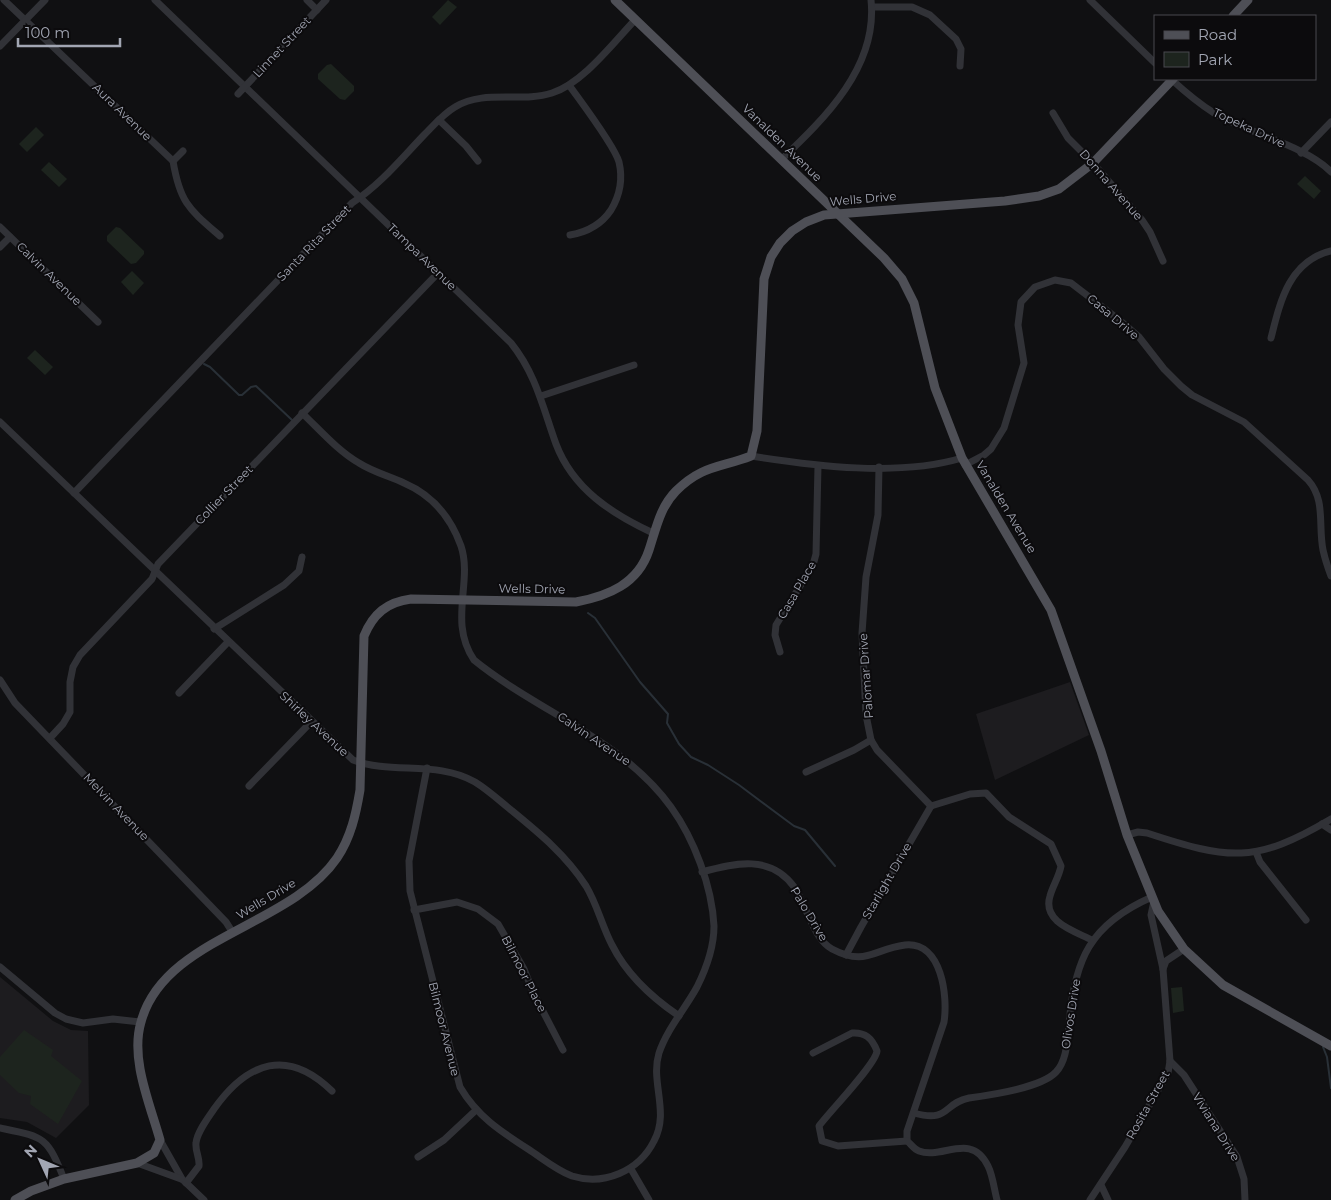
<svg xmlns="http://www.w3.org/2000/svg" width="1331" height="1200" viewBox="0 0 1331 1200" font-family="Montserrat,sans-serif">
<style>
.built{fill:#1d1c1f}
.green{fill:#1d241e}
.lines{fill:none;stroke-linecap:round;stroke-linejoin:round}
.stream{stroke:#293037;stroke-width:2}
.minor{stroke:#313237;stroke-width:7}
.major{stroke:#4e4f56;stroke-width:9}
.labels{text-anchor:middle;stroke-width:4;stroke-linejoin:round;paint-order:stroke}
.street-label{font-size:12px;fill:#a2a6b3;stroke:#0c0b0d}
</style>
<rect width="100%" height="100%" fill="#101012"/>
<g class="built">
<polygon points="1070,682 1089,735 995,780 976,714"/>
<polygon points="0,977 53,1021 71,1030 88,1031 89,1105 56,1138 27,1122 0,1118"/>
</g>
<g class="green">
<polygon points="448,0 457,7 440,25 432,17"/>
<polygon points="331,64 354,86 354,91 345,100 340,99 318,79 318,74 327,65"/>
<polygon points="36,127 44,135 27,152 19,144"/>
<polygon points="49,162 67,179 59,187 41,170"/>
<polygon points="1305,176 1321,191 1314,199 1297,184"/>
<polygon points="116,227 120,228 144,251 144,254 136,263 131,264 107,241 107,236"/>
<polygon points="132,271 144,283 133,295 121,282"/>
<polygon points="35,350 53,367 45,375 27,358"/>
<polygon points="1182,987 1184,1011 1173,1013 1171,988"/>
<polygon points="24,1030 53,1050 51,1056 82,1081 58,1124 30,1104 31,1096 19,1093 0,1075 0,1057"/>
</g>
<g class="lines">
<g class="stream">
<polyline points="204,364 210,367 239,395 242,395 251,387 256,386 292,420"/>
<polyline points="588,613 595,618 640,682 668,714 667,723 679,744 691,757 708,765 739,785 794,826 805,830 835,866"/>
<polyline points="1323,1047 1327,1057 1331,1088"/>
</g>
<g class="minor">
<path d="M4 0 173 161C180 203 189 209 220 236"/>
<path d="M155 0 511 343C536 374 543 408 556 444 573 489 612 514 653 533"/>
<polyline points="307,0 317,10"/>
<polyline points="1090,0 1155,63"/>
<polyline points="872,7 912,7 930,15 956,39 961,49 960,66"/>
<polyline points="0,46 45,0"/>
<path d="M1171 79C1184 91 1198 103 1214 113 1245 132 1307 146 1331 172"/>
<path d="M569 85C581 102 614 145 619 162 623 179 620 195 611 210 601 225 588 232 570 235"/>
<polyline points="238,94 326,0"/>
<polyline points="1053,113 1068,138 1093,163 1142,220 1150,232 1163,261"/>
<polyline points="439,120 466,146 478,161"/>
<polyline points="1301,153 1331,122"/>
<path d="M781 160C825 118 878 67 871 0"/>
<polyline points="173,161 183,151"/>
<polyline points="0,227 98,322"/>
<polyline points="0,247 10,237"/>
<path d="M1271 338C1280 302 1289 261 1331 251"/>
<polyline points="541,396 634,365"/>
<path d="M302 413C320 430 338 451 359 463 373 472 389 476 404 483 432 495 451 518 461 546 473 582 448 622 474 660 538 712 622 739 671 807 694 839 712 886 714 926 714 946 706 969 697 987 685 1009 667 1029 659 1053 650 1082 670 1112 654 1141 639 1171 604 1186 572 1176 556 1170 542 1158 528 1149 500 1131 477 1116 460 1087L410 891 409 861 427 768"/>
<path d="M0 422 353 760C392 775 437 760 475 782 488 790 500 801 511 810 539 833 566 855 586 886 597 904 602 926 612 945 627 975 651 997 679 1016"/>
<path d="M751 456C815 466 898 477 962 458"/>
<path d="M965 465 984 455 991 449 1004 428 1024 363 1018 325 1021 302 1035 287 1055 280 1071 283 1118 319 1139 337 1164 369 1181 386 1192 395 1244 422 1308 480C1326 500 1318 525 1323 550 1325 559 1328 568 1331 576"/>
<polyline points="879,467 878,515 866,577 862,633 866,715 871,740 877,750 931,806"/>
<path d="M74 493 352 203C380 185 401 159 424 135 433 126 443 114 455 107 484 89 521 103 552 93 583 83 613 43 635 20"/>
<polyline points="214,629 284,585 299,571 302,557"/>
<polyline points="780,652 775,635 776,625 813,565 816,554 818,466"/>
<polyline points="0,680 15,703 226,922 233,933"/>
<polyline points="179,693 228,642"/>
<polyline points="50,738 63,724 70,712 70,682 73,667 80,655 152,579 158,564 438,273"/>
<polyline points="806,772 854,750 871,740"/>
<polyline points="249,786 311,722"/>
<path d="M931 806 970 794 986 793 1009 817 1051 844 1061 866C1059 877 1053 885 1050 896 1042 922 1074 931 1092 940"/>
<polyline points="1322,824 1331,830"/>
<path d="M1127 835 1138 832 1147 833C1229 860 1255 864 1331 819"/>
<polyline points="1256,852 1260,862 1306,920"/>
<path d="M702 872C735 863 771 854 795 888 801 898 805 909 810 919 815 930 821 943 832 949 866 967 873 949 905 945 942 941 948 997 944 1022L907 1131V1141C911 1144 914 1149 919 1151 942 1160 971 1131 988 1166 993 1176 994 1189 997 1200"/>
<polyline points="414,910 457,902 478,909 498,924 524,969 533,992 563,1050"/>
<polyline points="846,955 861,927 931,806"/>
<polyline points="0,967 55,1013 66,1019 83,1023 113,1019 140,1022"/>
<polyline points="1163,969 1166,961 1184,949"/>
<path d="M813 1053 852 1033C865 1032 872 1038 877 1051 876 1064 830 1111 819 1126L822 1141 838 1146 907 1141"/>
<polyline points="1170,1061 1184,1075 1237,1157 1244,1179 1245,1200"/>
<path d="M914 1113C950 1123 943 1103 969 1098 991 1095 1041 1088 1056 1072 1067 1060 1067 1041 1069 1025 1074 960 1090 924 1152 897"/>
<path d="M0 1128C44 1137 47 1136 64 1179"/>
<polyline points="160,1140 182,1179 204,1200"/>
<polyline points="418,1157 444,1140 475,1111"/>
<polyline points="137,1163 181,1179"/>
<polyline points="631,1169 649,1200"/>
<path d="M186 1183 199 1166C200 1158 195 1151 196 1143 197 1132 208 1118 214 1109 248 1061 288 1048 332 1091"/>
<polyline points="1101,1185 1108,1200"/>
<polyline points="1090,1200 1125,1147 1168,1073 1170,1061 1163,969 1151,915 1154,901"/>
</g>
<g class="major">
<polyline points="615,0 884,258 902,279 914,303 935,388 962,458 1051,610 1101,751 1127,835 1158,911 1184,949 1223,985 1331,1046"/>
<polyline points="1233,16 1248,0"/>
<path d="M15 1200 31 1191 64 1179 137 1163 154 1153 160 1140C150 1104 130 1059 141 1022 164 937 290 927 337 858 351 837 356 814 360 790L364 636C373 614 387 602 411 599L576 602C608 596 638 584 649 550 656 529 660 507 676 491 702 465 720 468 751 456L757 431 764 279 771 257 780 243 792 231 806 222 824 215 1005 201 1039 196 1059 189 1093 163 1173 79"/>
</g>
</g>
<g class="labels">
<g class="street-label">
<text transform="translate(282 47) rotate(-47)" y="4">Linnet Street</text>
<text transform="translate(122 112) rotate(44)" y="4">Aura Avenue</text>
<text transform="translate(1249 128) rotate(25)" y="4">Topeka Drive</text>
<text transform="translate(782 143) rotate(44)" y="4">Vanalden Avenue</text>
<text transform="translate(1111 185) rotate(49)" y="4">Donna Avenue</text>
<text transform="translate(863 199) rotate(-5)" y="4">Wells Drive</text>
<text transform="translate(314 243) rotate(-46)" y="4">Santa Rita Street</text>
<text transform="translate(422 257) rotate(44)" y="4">Tampa Avenue</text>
<text transform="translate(49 274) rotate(44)" y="4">Calvin Avenue</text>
<text transform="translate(1113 317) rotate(40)" y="4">Casa Drive</text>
<text transform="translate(224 495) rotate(-46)" y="4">Collier Street</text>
<text transform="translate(1006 507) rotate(59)" y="4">Vanalden Avenue</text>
<text transform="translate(532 589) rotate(1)" y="4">Wells Drive</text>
<text transform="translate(797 590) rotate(-60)" y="4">Casa Place</text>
<text transform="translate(866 676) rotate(-94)" y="4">Palomar Drive</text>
<text transform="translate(314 724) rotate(43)" y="4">Shirley Avenue</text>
<text transform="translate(594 739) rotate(34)" y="4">Calvin Avenue</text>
<text transform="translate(116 807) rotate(46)" y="4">Melvin Avenue</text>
<text transform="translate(887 881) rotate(-60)" y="4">Starlight Drive</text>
<text transform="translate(266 899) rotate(-31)" y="4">Wells Drive</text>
<text transform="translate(809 914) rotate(59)" y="4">Palo Drive</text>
<text transform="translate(524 974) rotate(63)" y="4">Bilmoor Place</text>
<text transform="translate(1071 1014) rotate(-81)" y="4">Olivos Drive</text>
<text transform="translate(444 1029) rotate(76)" y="4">Bilmoor Avenue</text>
<text transform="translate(1148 1105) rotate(-61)" y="4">Rosita Street</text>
<text transform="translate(1216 1127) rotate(58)" y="4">Viviana Drive</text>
</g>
</g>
<rect x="1154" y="15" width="162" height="65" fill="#0c0b0d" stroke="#48494f"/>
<rect x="1164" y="31" width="25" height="8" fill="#4e4f56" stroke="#48494f"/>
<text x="1198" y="40" font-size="15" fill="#a2a6b3">Road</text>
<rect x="1164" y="52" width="25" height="15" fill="#1d241e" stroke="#48494f"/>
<text x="1198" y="65" font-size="15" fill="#a2a6b3">Park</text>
<g transform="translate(40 1160) rotate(314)" stroke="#0c0b0d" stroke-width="4" paint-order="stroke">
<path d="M0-4L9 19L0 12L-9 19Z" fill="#a2a6b3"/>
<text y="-8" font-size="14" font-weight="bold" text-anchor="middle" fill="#a2a6b3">N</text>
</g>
<path d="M18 38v8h102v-8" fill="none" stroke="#a2a6b3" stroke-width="2.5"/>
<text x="25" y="38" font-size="15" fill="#a2a6b3" stroke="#0c0b0d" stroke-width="4" paint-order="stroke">100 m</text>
</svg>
